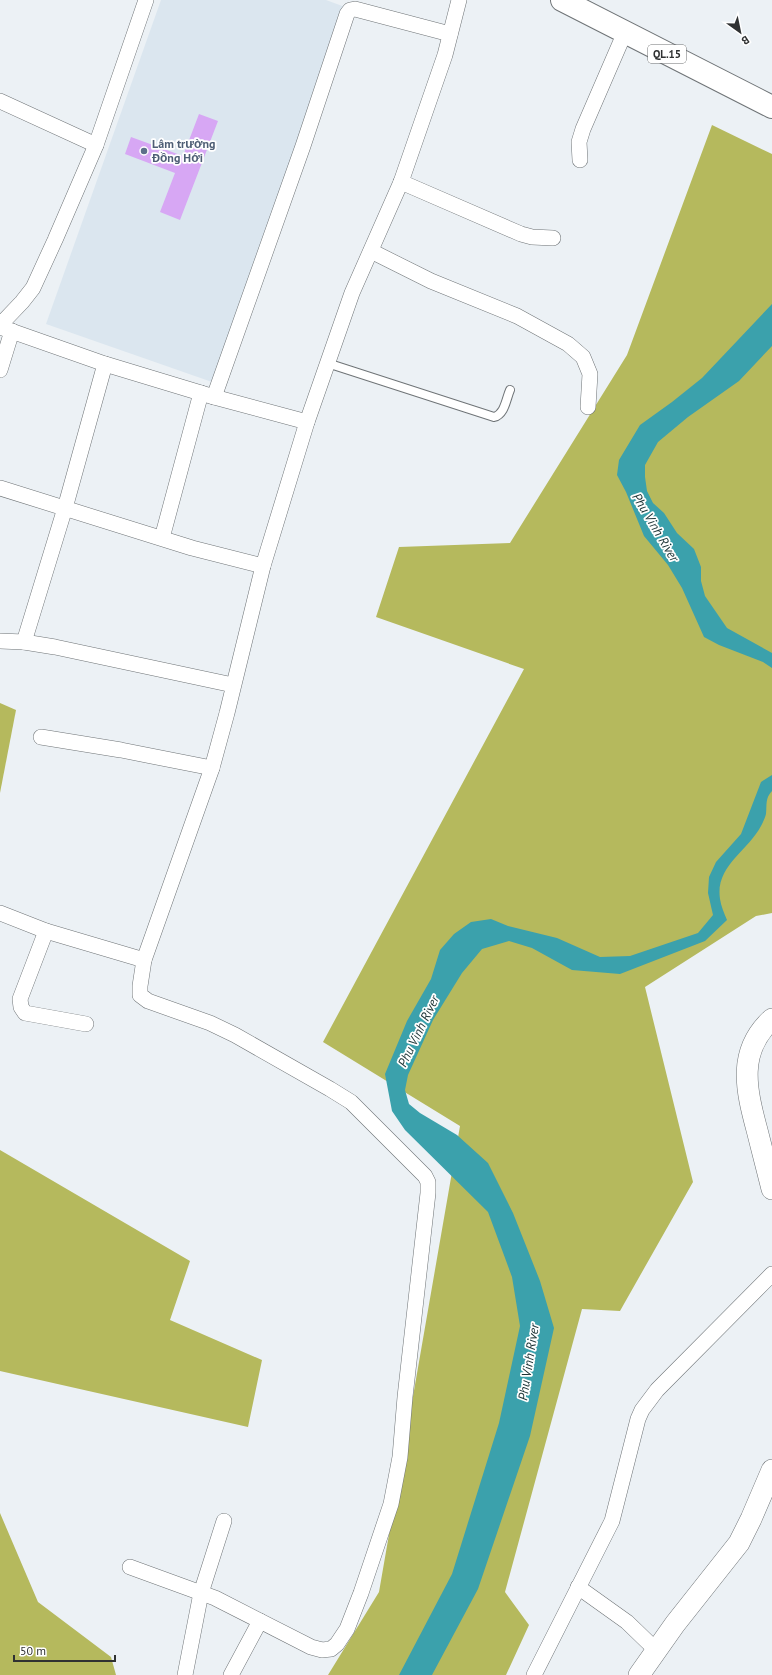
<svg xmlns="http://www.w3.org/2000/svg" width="772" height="1675" viewBox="0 0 772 1675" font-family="'PT Sans',sans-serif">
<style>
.built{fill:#dbe6ef}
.forest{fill:#b5b95d}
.water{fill:#3ba1ac}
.building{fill:#d7a7f4}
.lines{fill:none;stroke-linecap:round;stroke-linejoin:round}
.lane-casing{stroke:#6f7477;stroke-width:10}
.street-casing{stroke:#6f7477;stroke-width:16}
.secondary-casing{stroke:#6f7477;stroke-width:22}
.highway-casing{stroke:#6f7477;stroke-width:24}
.lane{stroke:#fff;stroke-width:8}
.street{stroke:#fff;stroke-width:15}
.secondary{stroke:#fff;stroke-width:21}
.highway{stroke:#fff;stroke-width:22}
.service-dot{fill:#5c6f8a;stroke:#fff;stroke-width:1.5}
.labels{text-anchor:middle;stroke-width:3.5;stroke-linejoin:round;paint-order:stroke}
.shield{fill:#fff;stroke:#6d6f70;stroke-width:1}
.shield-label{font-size:11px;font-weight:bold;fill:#2f3132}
.service-label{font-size:12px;font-weight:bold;fill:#4e5e75;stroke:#fff;text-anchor:start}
.water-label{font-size:13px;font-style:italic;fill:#1b3234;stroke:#fff}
</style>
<rect width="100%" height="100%" fill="#ecf1f5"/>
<polygon class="built" points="161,0 326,0 345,7 212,382 46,324"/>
<g class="forest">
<polygon points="712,125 772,154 772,913 756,916 645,987 693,1182 620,1311 582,1309 505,1592 529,1625 506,1675 328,1675 379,1592 460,1126 323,1042 524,669 376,617 399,547 510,543 627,355"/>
<polygon points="0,703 16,710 0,793"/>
<polygon points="0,1150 190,1261 170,1320 262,1360 248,1427 0,1371"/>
<polygon points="0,1513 38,1602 111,1657 116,1675 0,1675"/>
</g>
<g class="water">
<polygon points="772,304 772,346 739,381 688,417 658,442 645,465 645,477 647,491 653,503 664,513 677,533 694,549 701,567 701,581 705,596 727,628 772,653 772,668 763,662 719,645 704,637 682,588 668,565 644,536 626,492 617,475 619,460 640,425 672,402 702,378"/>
<path d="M772 775V791C765 798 767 805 766 814 765 818 763 822 761 826 748 851 715 866 720 899 721 906 724 913 727 920L705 941 620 974 572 970 532 948 509 941 482 949 462 973 433 1020 408 1075 405 1090 409 1104 420 1113 457 1135 488 1163 513 1213 540 1281 554 1328 530 1436 478 1589 432 1675H399L452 1574 499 1423 520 1326 512 1277 488 1212 405 1130 392 1111 385 1074 407 1021 431 979 440 950 454 934 471 922 491 919 508 926 557 938 600 957 630 956 698 933 713 915 708 893 709 877 716 862 741 834 761 782Z"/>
</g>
<polygon class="building" points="199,114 218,121 180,220 160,212 175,173 125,154 131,137 183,156"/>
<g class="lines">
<g class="lane-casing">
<path id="lane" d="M327 363 494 417C505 414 506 399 510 390"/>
</g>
<g class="street-casing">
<g id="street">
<polyline points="0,101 96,145"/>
<polyline points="580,160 579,142 583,129 625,32"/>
<polyline points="401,182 521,234 532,237 553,238"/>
<polyline points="371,251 431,281 517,316 568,344 583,357 590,374 588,407"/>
<polyline points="0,325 22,302 33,288 55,240 96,145 146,0"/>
<polyline points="0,327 105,364 214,397 307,422"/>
<polyline points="0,370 12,331"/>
<polyline points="214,397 303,146 347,14 350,10 355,9 450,34"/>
<polyline points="0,488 192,548 263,566"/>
<polyline points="162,538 201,393"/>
<polyline points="0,641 24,642 55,647 233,685"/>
<polyline points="24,642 65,508 105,364"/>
<polyline points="41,737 121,750 212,768"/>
<polyline points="0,913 46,931 144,960"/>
<polyline points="46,931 20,999 21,1007 25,1013 86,1024"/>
<polyline points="130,1567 215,1598 311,1647 322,1650 331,1649 337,1644 347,1629 361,1593 391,1504 400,1457 405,1397 428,1193 428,1182 425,1176 351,1102 330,1089 235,1035 210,1023 148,1001 140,995 140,986 144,960 212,768 227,713 263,566 307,422 352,293 401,182 445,55 459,0"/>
<polyline points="578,1587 627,1622 656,1650"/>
<polyline points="185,1675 201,1593 224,1521"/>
<polyline points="231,1675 260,1621"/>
<polyline points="534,1675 612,1521 638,1419 642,1410 657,1390 772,1274"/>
</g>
</g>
<g class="secondary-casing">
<g id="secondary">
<path d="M772 1019C737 1051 746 1089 757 1130 762 1150 767 1169 772 1189"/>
<polyline points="639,1675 675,1624 739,1543 751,1519 772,1470"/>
</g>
</g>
<g class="highway-casing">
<polyline id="highway" points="562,0 772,107"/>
</g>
<use href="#lane" class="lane"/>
<use href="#street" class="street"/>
<use href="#secondary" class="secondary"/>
<use href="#highway" class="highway"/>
</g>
<circle class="service-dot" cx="144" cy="151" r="4"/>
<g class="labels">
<rect class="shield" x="648" y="45" width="38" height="18" rx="3"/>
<g class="shield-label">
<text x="667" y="58">QL.15</text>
</g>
<g class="service-label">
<text x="152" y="148">Lâm trường<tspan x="152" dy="14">Đồng Hới</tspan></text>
</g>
<g class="water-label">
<text transform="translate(656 527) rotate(59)" y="5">Phu Vinh River</text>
<text transform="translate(418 1031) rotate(-64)" y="5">Phu Vinh River</text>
<text transform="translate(528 1362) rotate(-81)" y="5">Phu Vinh River</text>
</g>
</g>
<g transform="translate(740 32) rotate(147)" stroke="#ffffff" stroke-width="3" paint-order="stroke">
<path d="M0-3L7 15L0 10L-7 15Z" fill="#2f3132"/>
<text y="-6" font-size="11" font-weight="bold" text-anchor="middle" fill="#2f3132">B</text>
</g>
<path d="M14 1655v6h101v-6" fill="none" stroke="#2f3132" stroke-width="2"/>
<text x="20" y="1655" font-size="12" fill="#2f3132" stroke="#ffffff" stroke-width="3" paint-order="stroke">50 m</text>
</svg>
